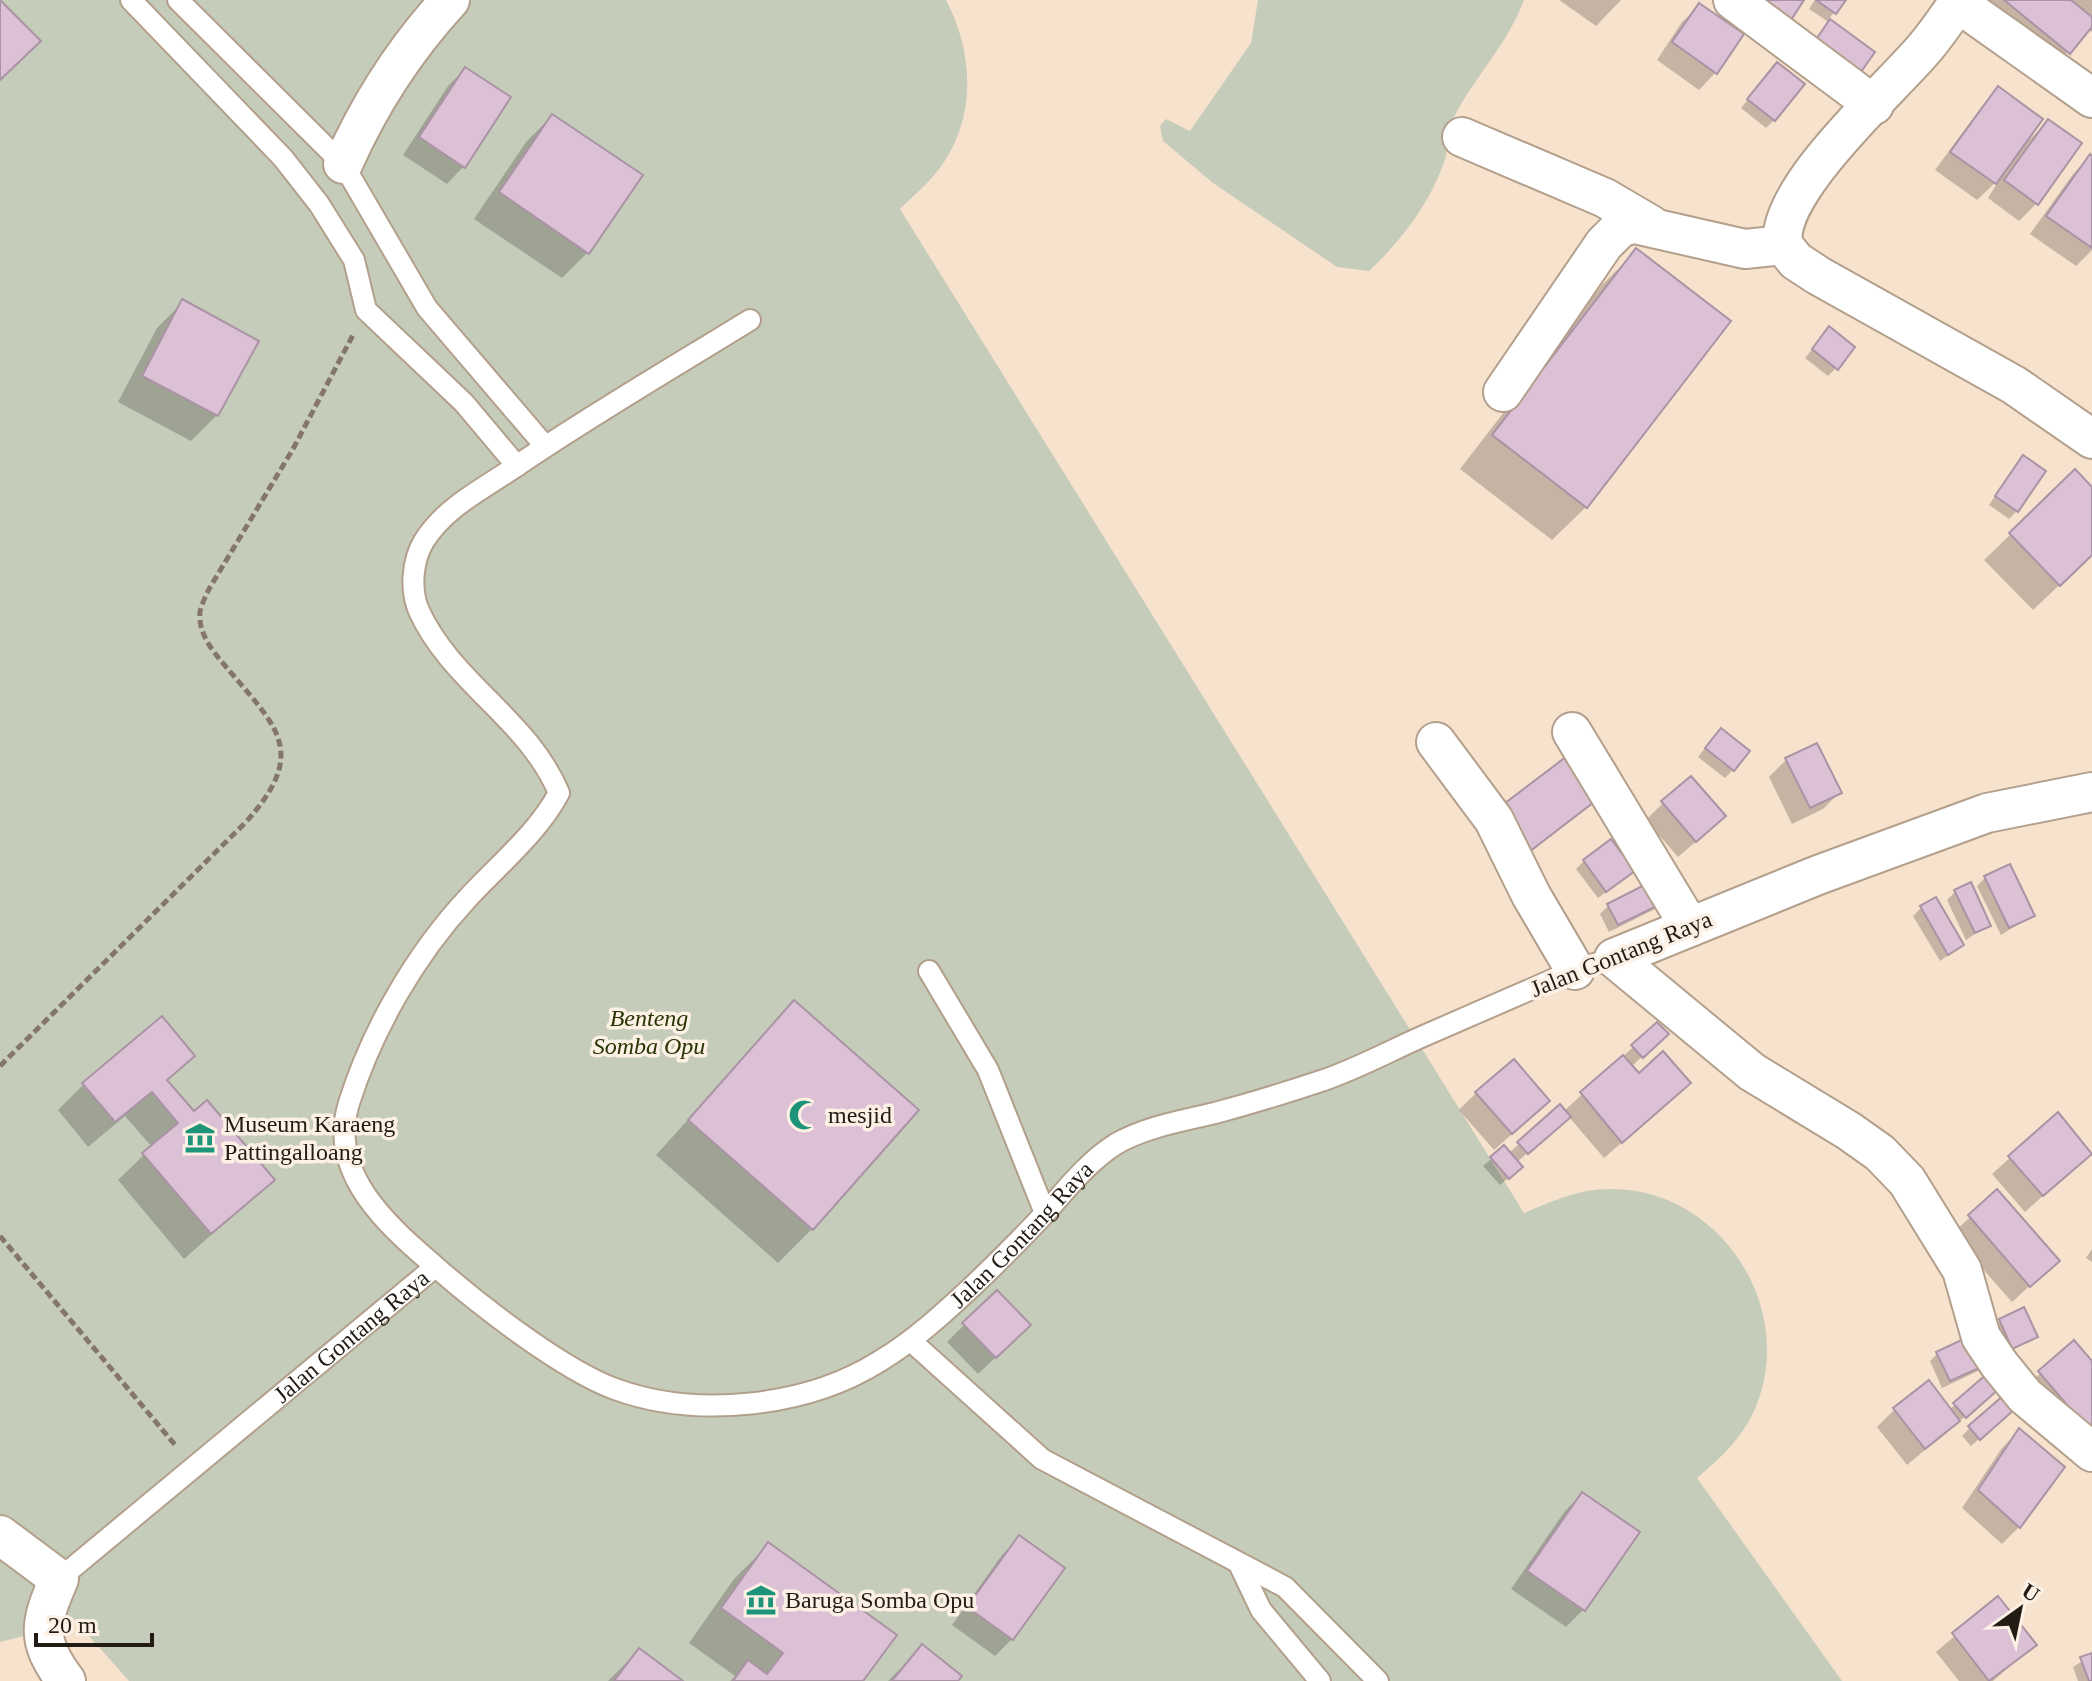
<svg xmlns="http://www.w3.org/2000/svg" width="2092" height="1681" viewBox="0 0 2092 1681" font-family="Georgia,serif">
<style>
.green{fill:#c6ccba}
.shadow{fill:#0003}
.building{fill:#dcc1d6;stroke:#aa93a4;stroke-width:2}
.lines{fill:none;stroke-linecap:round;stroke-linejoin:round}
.service-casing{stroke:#b3a08c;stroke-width:24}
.minor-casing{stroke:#b3a08c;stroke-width:42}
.path{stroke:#847769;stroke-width:5;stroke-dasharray:8 4;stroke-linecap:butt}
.service{stroke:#fff;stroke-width:20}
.minor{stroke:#fff;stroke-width:38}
.labels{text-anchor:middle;stroke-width:7;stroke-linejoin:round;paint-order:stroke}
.street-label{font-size:24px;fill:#231c14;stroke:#fdf0e4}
.park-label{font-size:24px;font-style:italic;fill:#283403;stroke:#fdf0e4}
.poi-label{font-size:24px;fill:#231c14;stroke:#fdf0e4;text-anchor:start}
</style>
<rect width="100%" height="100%" fill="#f7e2cd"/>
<g class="green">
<path d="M0 0H946C974 53 977 119 939 169 928 184 913 196 900 209L1524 1213C1553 1201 1578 1189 1610 1189 1720 1188 1798 1308 1755 1409 1742 1438 1721 1458 1697 1478L1842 1681H129L73 1618 44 1631 0 1642Z"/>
<path d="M1258 0H1524C1508 44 1475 76 1454 117 1447 129 1449 145 1445 159 1431 202 1402 240 1369 271L1337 267 1213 183 1163 141 1160 126 1166 119 1190 131 1251 43Z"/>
</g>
<g class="shadow">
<polygon points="1559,0 1621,0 1596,26"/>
<polygon points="1815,0 1844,0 1828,20 1872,52 1807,52 1830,23 1809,9"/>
<polygon points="1991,0 2092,0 2092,32 2088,29 2052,69 1981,12"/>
<polygon points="1700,5 1716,72 1699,90 1657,60 1682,22"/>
<polygon points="465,69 464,166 447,184 403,155 448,86"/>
<polygon points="1769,73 1774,120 1766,128 1741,108"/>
<polygon points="1999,89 2025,144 2048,121 2036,204 2019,221 1988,198 2001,177 1977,200 1935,170 1982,106"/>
<polygon points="552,116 588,252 562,278 474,219 526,142"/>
<polygon points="2090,156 2092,250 2076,266 2030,234 2073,174"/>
<polygon points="1636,251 1586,507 1552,540 1460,469 1602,285"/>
<polygon points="183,302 217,415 191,441 118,402 157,328"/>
<polygon points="1822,337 1836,368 1828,376 1805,358"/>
<polygon points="2015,466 2017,511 2009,519 1989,505"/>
<polygon points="2075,472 2092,489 2092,554 2033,610 1984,560"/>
<polygon points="1713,738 1733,770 1725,778 1698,757"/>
<polygon points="1817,745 1840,792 1823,809 1792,824 1769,777 1786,760"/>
<polygon points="1605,792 1507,871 1476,831 1493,814"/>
<polygon points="1663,803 1706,833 1678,857 1646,820"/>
<polygon points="1584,861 1624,879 1598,898 1576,869"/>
<polygon points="1985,878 2033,915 2001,935 1977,886"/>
<polygon points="1955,892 1989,925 1966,940 1947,900"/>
<polygon points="1665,900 1657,908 1609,932 1600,914 1608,906"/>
<polygon points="1921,908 1962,945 1940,961 1913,916"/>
<polygon points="794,1003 812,1229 778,1263 656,1155"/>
<polygon points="1657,1025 1666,1034 1631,1067 1671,1100 1604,1158 1569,1117 1516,1163 1512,1175 1500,1185 1483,1166 1504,1148 1509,1153 1560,1107 1564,1111"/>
<polygon points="193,1056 166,1082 193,1114 273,1180 184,1259 118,1180 152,1147 125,1116 88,1147 58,1110 83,1085"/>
<polygon points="1476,1093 1530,1118 1494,1150 1459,1110"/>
<polygon points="2057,1115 2091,1152 2025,1212 1992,1174"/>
<polygon points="1997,1192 2057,1261 2012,1302 1952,1234"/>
<polygon points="2092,1249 2092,1262 2086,1258"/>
<polygon points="997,1292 1012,1342 978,1374 947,1342"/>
<polygon points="2000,1321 2036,1336 2004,1355 1992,1329"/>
<polygon points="2074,1343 2092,1364 2092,1436 2022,1390"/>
<polygon points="1938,1353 1986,1363 1978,1371 1942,1388 1930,1361"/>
<polygon points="1995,1370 1998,1389 1907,1465 1877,1427 1894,1410 1949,1410"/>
<polygon points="2004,1417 1971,1446 1962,1436 1970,1428"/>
<polygon points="2019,1431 2062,1467 2019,1527 2002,1544 1962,1508 2002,1448"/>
<polygon points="1582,1494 1637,1532 1583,1610 1566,1627 1511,1589 1565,1511"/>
<polygon points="1019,1538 1012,1639 995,1656 952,1625 1002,1555"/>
<polygon points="768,1545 861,1681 730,1681 735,1676 689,1643 734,1579"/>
<polygon points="1998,1599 2034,1645 1993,1681 1959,1681 1936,1652"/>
<polygon points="922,1647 956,1681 888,1681"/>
<polygon points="639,1650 680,1681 608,1681"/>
<polygon points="2092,1655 2092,1681 2078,1681 2073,1667"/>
</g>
<g class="building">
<polygon points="1760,0 1804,0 1791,20"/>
<polygon points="1816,0 1846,0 1836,14"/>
<polygon points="2004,0 2071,0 2092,17 2092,27 2070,54"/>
<polygon points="1,1 41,41 0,80 0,2"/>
<polygon points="1699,3 1744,34 1717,74 1672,42"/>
<polygon points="1830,19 1875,52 1858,76 1813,44"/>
<polygon points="1777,62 1805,84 1775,121 1747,99"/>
<polygon points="465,67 511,97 465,168 419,137"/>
<polygon points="1998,86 2043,119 1996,184 1950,152"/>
<polygon points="552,114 643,175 589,254 499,192"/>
<polygon points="2048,119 2082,143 2038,205 2004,180"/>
<polygon points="2090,154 2092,156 2092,248 2046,216"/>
<polygon points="1636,248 1731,321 1587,508 1492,435"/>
<polygon points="182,299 259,341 218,416 142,376"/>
<polygon points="1829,326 1855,347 1838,370 1812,349"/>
<polygon points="2023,455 2046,471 2018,512 1995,496"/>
<polygon points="2075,469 2092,487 2092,555 2060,586 2009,533"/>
<polygon points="1721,728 1750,751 1734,771 1705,748"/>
<polygon points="1817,743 1842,793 1810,808 1785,758"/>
<polygon points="1575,750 1607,792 1525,855 1492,813"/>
<polygon points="1691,776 1726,816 1696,842 1661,801"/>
<polygon points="1611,839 1635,871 1606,892 1583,860"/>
<polygon points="2010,864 2035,916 2009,928 1984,876"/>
<polygon points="1656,879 1667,901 1618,925 1607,904"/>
<polygon points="1971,882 1991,926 1975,933 1954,890"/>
<polygon points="1936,897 1964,945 1948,955 1920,906"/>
<polygon points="794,1000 919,1110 813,1230 688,1120"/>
<polygon points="162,1016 195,1056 167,1080 194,1111 207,1100 275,1180 211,1234 142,1153 178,1123 152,1092 115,1122 82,1083"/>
<polygon points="1657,1022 1669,1034 1643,1058 1631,1045"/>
<polygon points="1663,1051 1691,1083 1622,1143 1580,1092 1623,1055 1639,1073"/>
<polygon points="1514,1059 1550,1101 1512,1134 1475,1092"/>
<polygon points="1560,1104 1571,1117 1528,1154 1517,1142"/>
<polygon points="2058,1112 2092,1154 2043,1196 2008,1156"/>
<polygon points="1504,1145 1523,1167 1509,1179 1490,1157"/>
<polygon points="1997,1189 2060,1261 2030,1287 1968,1215"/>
<polygon points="997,1290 1031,1325 996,1358 962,1323"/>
<polygon points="2024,1307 2038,1337 2012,1349 1999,1319"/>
<polygon points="1974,1334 1988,1364 1950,1381 1936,1352"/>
<polygon points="2074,1340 2092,1361 2092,1434 2038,1371"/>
<polygon points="1995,1367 2008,1381 1966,1418 1953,1403"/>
<polygon points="1929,1380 1960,1421 1925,1449 1893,1408"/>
<polygon points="2004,1395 2015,1409 1980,1440 1968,1426"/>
<polygon points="2019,1428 2065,1467 2020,1528 1978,1490"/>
<polygon points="1582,1492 1640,1532 1585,1611 1527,1571"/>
<polygon points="1019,1535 1065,1568 1013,1640 967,1607"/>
<polygon points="768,1542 897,1635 863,1681 733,1681 748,1660 767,1674 783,1653 721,1608"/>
<polygon points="1998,1596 2037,1645 1989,1681 1952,1633"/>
<polygon points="922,1644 962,1676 958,1681 892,1681"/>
<polygon points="639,1648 683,1681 614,1681"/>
<polygon points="2092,1653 2092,1681 2089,1681 2080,1657"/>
</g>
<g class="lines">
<g class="service-casing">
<g id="service">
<polyline points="131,0 283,158 319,204 354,260 366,310 464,403 517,466"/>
<polyline points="178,0 343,164 427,308 545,446"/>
<path id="s1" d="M750 320C672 368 593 414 518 465 485 488 446 506 424 541 412 561 410 590 419 611 452 683 528 719 559 793 537 834 498 865 467 899 415 955 372 1030 349 1103 327 1173 388 1226 436 1267 479 1305 563 1370 615 1389 697 1419 807 1407 880 1361 915 1340 945 1312 975 1284 1000 1260 1025 1235 1048 1210 1069 1186 1089 1161 1116 1144 1145 1127 1182 1121 1215 1113 1252 1103 1288 1092 1324 1080 1356 1069 1388 1052 1419 1038 1471 1015 1523 993 1575 970L1614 958"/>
<polyline points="929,971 988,1070 1045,1213"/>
<polyline points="911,1341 1042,1459 1285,1587 1378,1681"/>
<polyline points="1239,1564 1261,1610 1320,1681"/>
<path id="s2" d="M59 1579 435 1267"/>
</g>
</g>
<g class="minor-casing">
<g id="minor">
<polyline points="1733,0 1874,105"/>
<path d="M1960 0C1948 17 1937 34 1923 50 1888 91 1774 192 1783 245L1796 261 1819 276 2014 385 2092 439"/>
<polyline points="1958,3 2092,98"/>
<polyline points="1462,137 1605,198 1651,225"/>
<path d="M343 164C370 103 405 49 450 0"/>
<polyline points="1503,392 1604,244 1621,227 1635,224 1745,249 1783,245"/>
<polyline points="1572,732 1690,927"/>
<polyline points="1436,742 1494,820 1531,895 1575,970"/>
<polyline points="2092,792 1987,813 1818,875 1614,958 1752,1072 1849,1131 1880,1153 1907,1181 1962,1270 1981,1337 1999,1364 2025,1396 2092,1452"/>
<path d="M0 1535 59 1579C40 1623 35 1640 66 1681"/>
</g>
</g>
<g class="path">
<path d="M0 1066 244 824C312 750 275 726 222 662 211 649 198 632 200 612 201 605 206 596 209 589L293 449 353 335"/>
<polyline points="0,1236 176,1446"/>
</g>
<use href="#service" class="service"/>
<use href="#minor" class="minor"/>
</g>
<defs>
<g id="mosque-bare" transform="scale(2.4)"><path d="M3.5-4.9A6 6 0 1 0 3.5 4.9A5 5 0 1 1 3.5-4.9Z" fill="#1d9479" stroke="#fdf0e4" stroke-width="2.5" paint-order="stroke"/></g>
<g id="museum-bare" transform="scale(2.4)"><path d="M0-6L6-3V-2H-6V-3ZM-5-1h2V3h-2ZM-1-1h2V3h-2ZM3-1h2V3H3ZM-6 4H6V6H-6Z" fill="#1d9479" stroke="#fdf0e4" stroke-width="2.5" paint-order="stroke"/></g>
</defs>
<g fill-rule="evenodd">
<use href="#mosque-bare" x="804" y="1115"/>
<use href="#museum-bare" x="200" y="1138"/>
<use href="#museum-bare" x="761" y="1600"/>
</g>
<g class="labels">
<g class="street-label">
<text transform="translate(1621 954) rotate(-22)" y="8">Jalan Gontang Raya</text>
<text dy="8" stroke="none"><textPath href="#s1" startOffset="1958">Jalan Gontang Raya</textPath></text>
<text dy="8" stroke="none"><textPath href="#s2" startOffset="380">Jalan Gontang Raya</textPath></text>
</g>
<g class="park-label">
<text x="649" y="1026">Benteng<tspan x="649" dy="28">Somba Opu</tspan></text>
</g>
<g class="poi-label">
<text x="828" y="1123">mesjid</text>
<text x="224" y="1132">Museum Karaeng<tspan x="224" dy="28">Pattingalloang</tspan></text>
<text x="785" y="1608">Baruga Somba Opu</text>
</g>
</g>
<g transform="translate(2020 1609) rotate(33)" stroke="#fdf0e4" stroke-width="6" paint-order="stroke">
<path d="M0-6L14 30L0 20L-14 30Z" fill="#231c14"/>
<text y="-12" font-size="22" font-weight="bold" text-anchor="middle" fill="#231c14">U</text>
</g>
<path d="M36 1633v12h116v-12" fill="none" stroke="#231c14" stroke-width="4"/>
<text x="48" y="1633" font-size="24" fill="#231c14" stroke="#fdf0e4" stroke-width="6" paint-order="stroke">20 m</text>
</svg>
